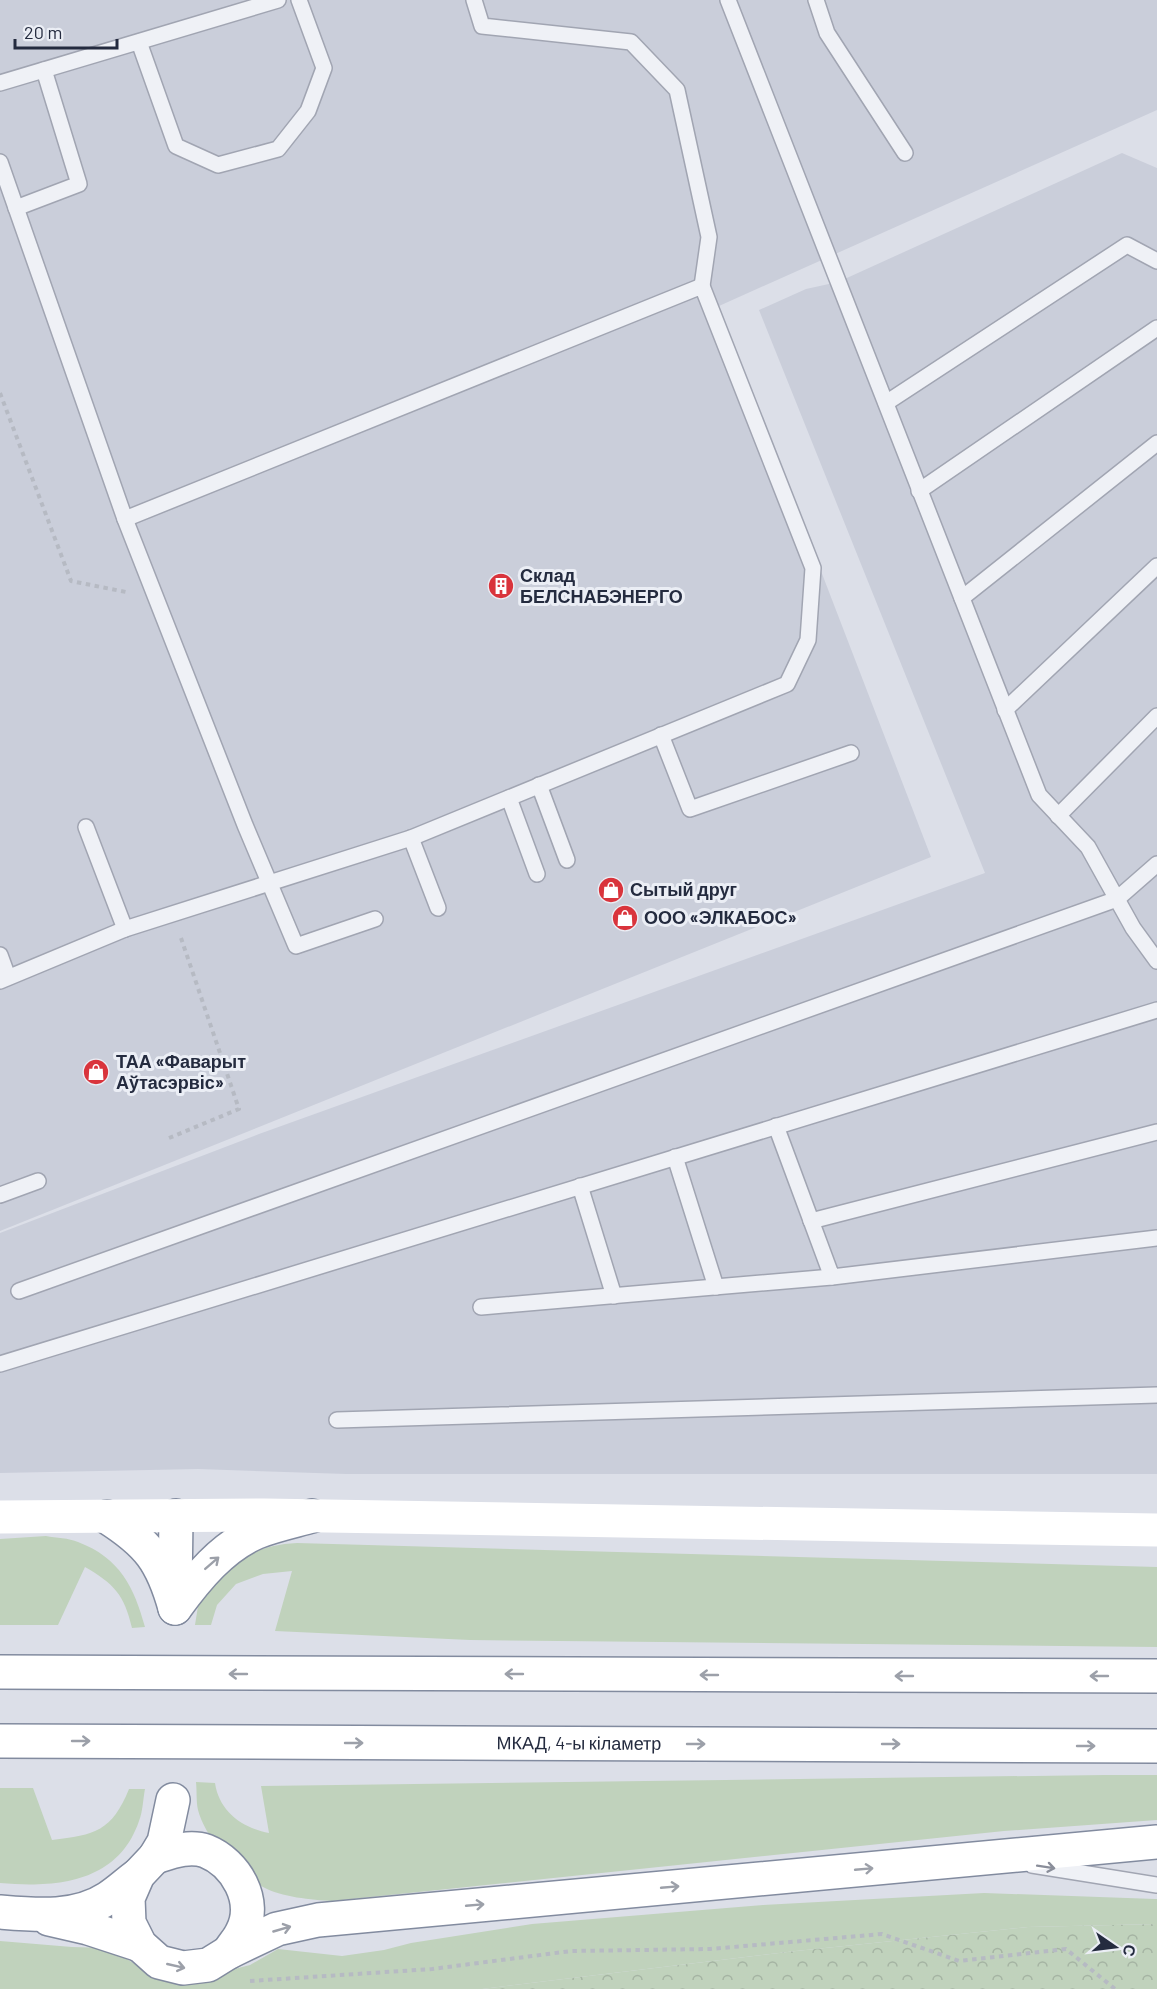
<svg xmlns="http://www.w3.org/2000/svg" width="1157" height="1989" viewBox="0 0 1157 1989" font-family="Barlow,sans-serif">
<style>
.built{fill:#caceda}
.grass{fill:#c0d2bc}
.forest{fill:url(#forest-crowns)}
.lines{fill:none;stroke-linecap:round;stroke-linejoin:round}
.service-casing{stroke:#a1a5b2;stroke-width:18}
.trunk-casing{stroke:#828b9f;stroke-width:36}
.path{stroke:#b6bac3;stroke-width:4;stroke-dasharray:4.5 4.5;stroke-linecap:butt}
.service{stroke:#eff1f6;stroke-width:15}
.secondary{stroke:#fff;stroke-width:33}
.trunk{stroke:#fff;stroke-width:33}
.oneway{stroke:#9ca0a9}
.oneway2{stroke:#8a8e9a}
.labels{text-anchor:middle;stroke-width:6;stroke-linejoin:round;paint-order:stroke}
.poi-label{font-size:18px;font-weight:bold;fill:#242b3f;stroke:#ebeef5;text-anchor:start}
.street-label{font-size:18px;fill:#242b3f;stroke:#ebeef5}
</style>
<defs>
<pattern id="forest-crowns" width="20" height="18" patternUnits="userSpaceOnUse" patternTransform="scale(1.5)"><rect width="20" height="18" fill="#c0d2bc"/><path d="M2 6a3 3 0 1 1 6 0M12 15a3 3 0 1 1 6 0" fill="none" stroke="#a5b4a3"/></pattern>
</defs>
<rect width="100%" height="100%" fill="#dcdfe8"/>
<g class="built">
<polygon points="0,0 1157,0 1157,110 719,306 931,857 0,1231"/>
<polygon points="1122,153 1157,168 1157,1474 346,1474 198,1469 0,1473 0,1233 259,1134 985,873 759,310 806,289 838,282"/>
</g>
<g class="grass">
<path d="M46 1536C56 1538 69 1538 78 1542 120 1558 134 1587 145 1627L132 1628C124 1594 114 1584 85 1567L58 1625H0V1539Z"/>
<path d="M297 1543 1157 1567V1647L470 1640 275 1631 292 1571 263 1574 236 1584 217 1605 211 1625H195C196 1619 197 1612 198 1606 201 1598 208 1589 214 1583 240 1556 260 1545 297 1543Z"/>
<path d="M1104 1775H1157V1820L1004 1831 332 1901C312 1900 281 1897 263 1887 238 1874 205 1838 198 1810 196 1801 197 1791 196 1782L215 1783C219 1811 242 1828 269 1833L261 1786Z"/>
<path d="M0 1788H33L52 1840C95 1835 112 1831 129 1789H145C143 1799 143 1811 139 1821 118 1883 56 1888 0 1883Z"/>
<polygon points="984,1893 1155,1899 1157,1899 1157,1924 1028,1927 796,1951 482,1989 0,1989 0,1941 72,1947 109,1948 156,1977 207,1976 250,1965 278,1949 342,1956 384,1950 411,1943 532,1924 763,1905"/>
</g>
<polygon class="forest" points="1157,1924 1157,1989 482,1989 796,1951 1028,1927"/>
<g class="lines">
<g class="service-casing">
<g id="service">
<polyline points="474,0 482,26 631,42 677,90 709,237 702,286"/>
<polyline points="728,0 1039,795 1088,847 1133,928 1157,961"/>
<polyline points="816,0 827,33 905,153"/>
<polyline points="139,42 176,146 218,165 278,149 308,111 324,68 299,0"/>
<polyline points="0,83 278,0"/>
<polyline points="0,162 125,519 245,825 296,946 375,919"/>
<polyline points="16,208 79,184 44,70"/>
<polyline points="886,403 1127,245 1157,261"/>
<polyline points="919,491 1157,328"/>
<polyline points="962,598 1157,443"/>
<polyline points="1005,710 1157,566"/>
<polyline points="661,735 690,809 851,753"/>
<polyline points="539,785 567,860"/>
<polyline points="509,798 537,874"/>
<polyline points="1058,816 1157,716"/>
<polyline points="86,827 125,929"/>
<polyline points="411,838 438,908"/>
<polyline points="0,955 8,977"/>
<polyline points="0,981 125,929 411,838 787,684 808,640 813,568 702,286 125,519"/>
<polyline points="776,1126 832,1277 1157,1238"/>
<polyline points="675,1157 716,1287"/>
<polyline points="580,1186 614,1296"/>
<polyline points="0,1195 38,1181"/>
<polyline points="811,1221 1157,1132"/>
<polyline points="19,1291 1117,899 1157,864"/>
<polyline points="481,1307 832,1277"/>
<polyline points="0,1364 1157,1010"/>
<polyline points="337,1420 1157,1395"/>
<polyline points="1032,1865 1157,1885"/>
</g>
</g>
<g class="trunk-casing">
<g id="trunk">
<path d="M107 1517C148 1543 162 1561 175 1608"/>
<polyline points="175,1594 176,1516"/>
<path d="M175 1608C197 1578 222 1547 257 1532 275 1525 294 1521 312 1516"/>
<polyline points="0,1672 1157,1676"/>
<path id="s1" d="M0 1741 1157 1746"/>
<polyline points="173,1800 164,1842 155,1857 138,1875 128,1898 129,1923 140,1945 159,1962 183,1968 208,1965 229,1952 277,1929 318,1920 1157,1842"/>
<path d="M155 1857C171 1852 189 1845 206 1851 236 1863 258 1901 242 1932 239 1939 233 1945 229 1952"/>
<path d="M0 1912C36 1915 76 1919 108 1898 119 1891 128 1882 138 1875"/>
<polyline points="49,1919 88,1928 140,1945"/>
</g>
</g>
<g class="path">
<polyline points="0,393 71,581 126,592"/>
<polyline points="169,1138 239,1109 181,938"/>
<polyline points="250,1981 432,1969 571,1951 710,1949 882,1934 959,1961 1066,1949 1115,1989"/>
</g>
<use href="#service" class="service"/>
<polyline class="secondary" points="0,1517 265,1515 1157,1530"/>
<use href="#trunk" class="trunk"/>
</g>
<defs><path id="oneway-shaft" d="M-6 0H5M1.5-3L5.5 0L1.5 3" fill="none" stroke-width="1.6" stroke-linecap="round" stroke-linejoin="round" transform="scale(1.5)"/></defs>
<g class="oneway">
<use href="#oneway-shaft" transform="translate(212 1563) rotate(-41)"/>
<use href="#oneway-shaft" transform="translate(238 1674) rotate(-180)"/>
<use href="#oneway-shaft" transform="translate(514 1674) rotate(-180)"/>
<use href="#oneway-shaft" transform="translate(709 1675) rotate(-180)"/>
<use href="#oneway-shaft" transform="translate(904 1676) rotate(-180)"/>
<use href="#oneway-shaft" transform="translate(1099 1676) rotate(-180)"/>
<use href="#oneway-shaft" transform="translate(81 1741)"/>
<use href="#oneway-shaft" transform="translate(354 1743)"/>
<use href="#oneway-shaft" transform="translate(696 1744)"/>
<use href="#oneway-shaft" transform="translate(891 1744)"/>
<use href="#oneway-shaft" transform="translate(1086 1746)"/>
<use href="#oneway-shaft" transform="translate(864 1869) rotate(-5)"/>
<use href="#oneway-shaft" transform="translate(670 1887) rotate(-5)"/>
<use href="#oneway-shaft" transform="translate(475 1905) rotate(-5)"/>
<use href="#oneway-shaft" transform="translate(282 1929) rotate(-16)"/>
<use href="#oneway-shaft" transform="translate(176 1966) rotate(13)"/>
</g>
<use class="oneway2" href="#oneway-shaft" transform="translate(1046 1867) rotate(9)"/>
<defs>
<g id="building-disc" transform="scale(1.35)"><circle r="9.5" fill="#d9343c" stroke="#ebeef5"/><path d="M-4-6H4V6H1V3H-1V6H-4ZM-2.5-4.3h1.7v1.8h-1.7ZM.8-4.3h1.7v1.8H.8ZM-2.5-1h1.7V.8h-1.7ZM.8-1h1.7V.8H.8Z" fill="#fff"/></g>
<g id="shop-disc" transform="scale(1.35)"><circle r="9.5" fill="#d9343c" stroke="#ebeef5"/><path d="M-5-2.5h2.3a2.7 3.5 0 0 1 5.4 0H5L5.5 6h-11ZM-1.5-2.5h3a1.5 2.3 0 0 0-3 0Z" fill="#fff"/></g>
</defs>
<g fill-rule="evenodd">
<use href="#building-disc" x="501" y="586"/>
<use href="#shop-disc" x="611" y="890"/>
<use href="#shop-disc" x="625" y="918"/>
<use href="#shop-disc" x="96" y="1072"/>
</g>
<g class="labels">
<g class="poi-label">
<text x="520" y="582">Склад<tspan x="520" dy="21">БЕЛСНАБЭНЕРГО</tspan></text>
<text x="630" y="896">Сытый друг</text>
<text x="644" y="924">ООО «ЭЛКАБОС»</text>
<text x="116" y="1068">ТАА «Фаварыт<tspan x="116" dy="21">Аўтасэрвіс»</tspan></text>
</g>
<g class="street-label">
<text dy="6" stroke="none"><textPath href="#s1" startOffset="579">МКАД, 4-ы кіламетр</textPath></text>
</g>
</g>
<g transform="translate(1115 1947) rotate(104)" stroke="#ebeef5" stroke-width="4.5" paint-order="stroke">
<path d="M0-4.5L10 22L0 15L-10 22Z" fill="#242b3f"/>
<text y="-9" font-size="16" font-weight="bold" text-anchor="middle" fill="#242b3f">С</text>
</g>
<path d="M15 39v9h102v-9" fill="none" stroke="#242b3f" stroke-width="3"/>
<text x="24" y="39" font-size="18" fill="#242b3f" stroke="#ebeef5" stroke-width="4.5" paint-order="stroke">20 m</text>
</svg>
